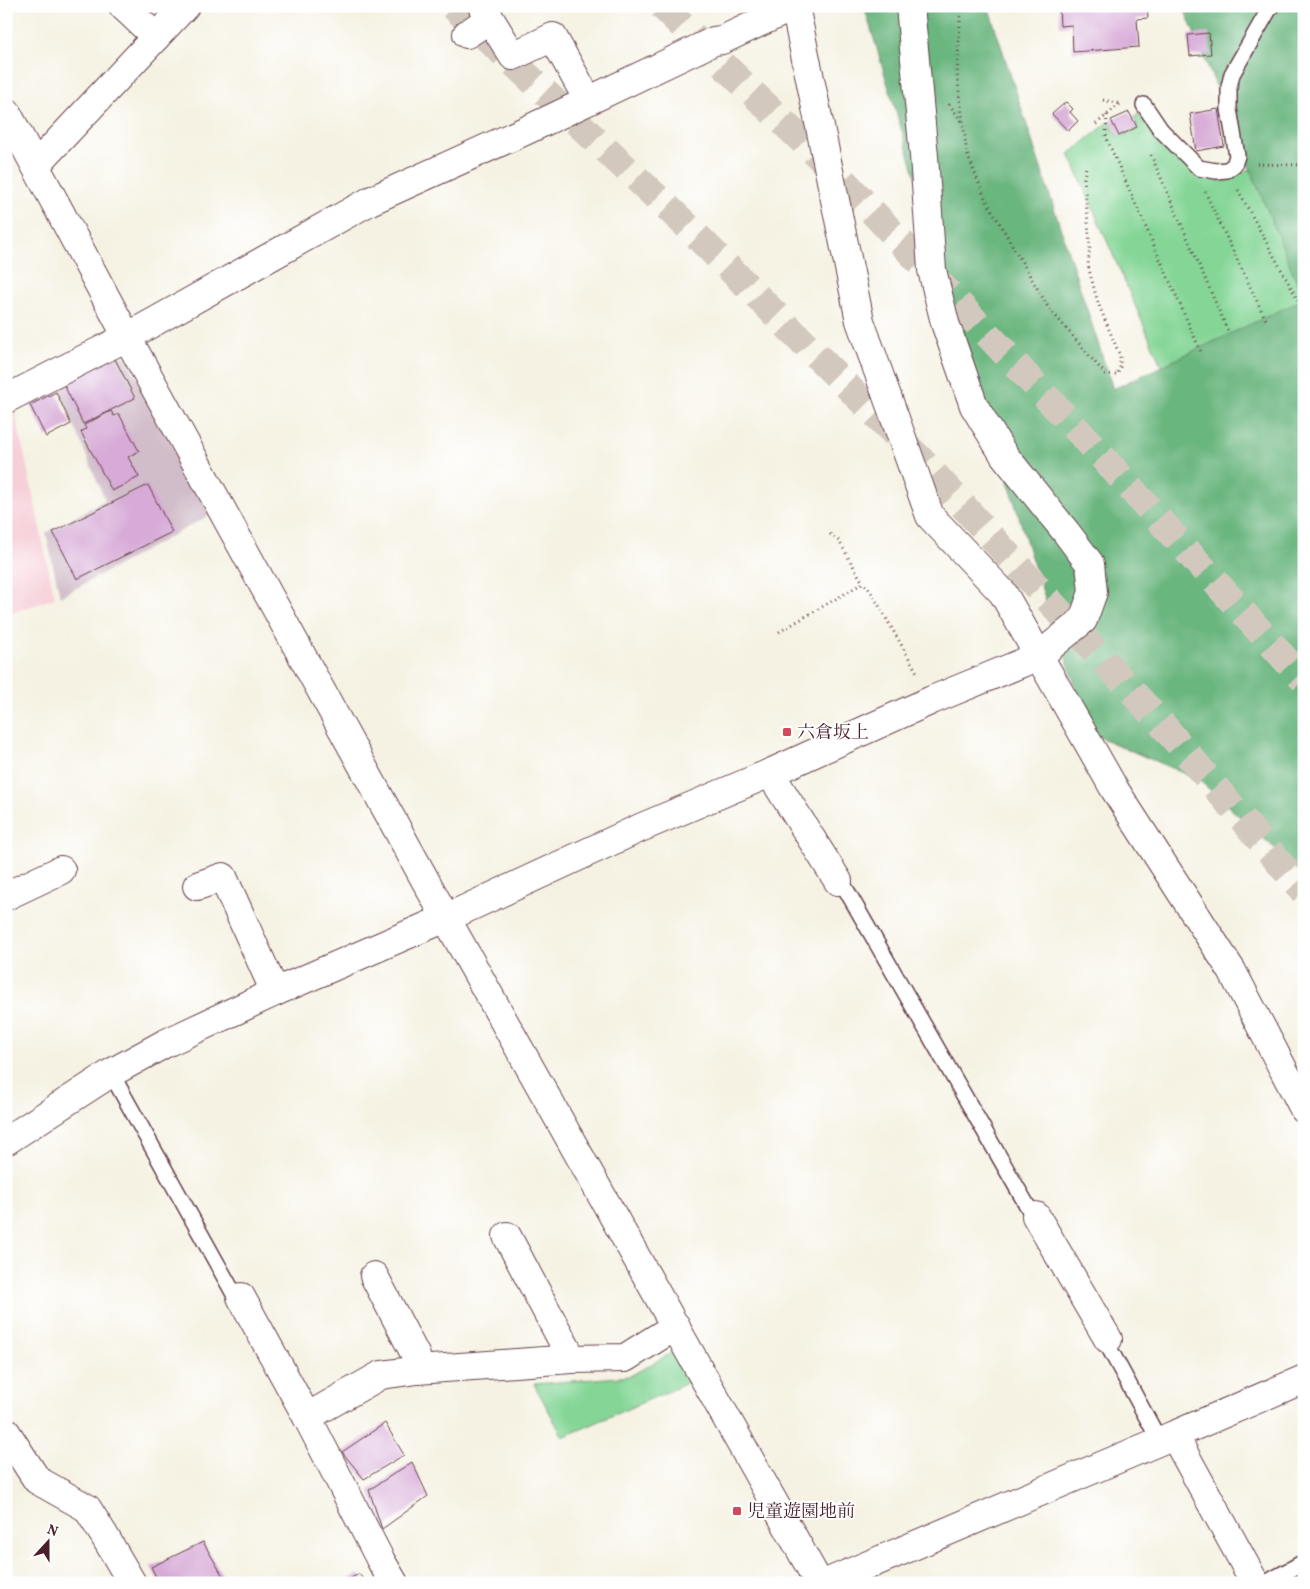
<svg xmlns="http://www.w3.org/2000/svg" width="1310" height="1589" viewBox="0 0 1310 1589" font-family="Vollkorn,'Noto Serif JP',serif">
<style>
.built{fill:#f6cfd8}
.industrial{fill:#d1bdca}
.green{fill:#84d596;stroke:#677a60}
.forest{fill:#6bb67f;stroke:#5a6a55}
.building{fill:#d7aad7}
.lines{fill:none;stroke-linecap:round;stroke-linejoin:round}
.motorway-tunnel{stroke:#d3c8be;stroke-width:28;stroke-dasharray:28 14;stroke-linecap:butt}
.service-casing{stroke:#643f47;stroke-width:18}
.minor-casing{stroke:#643f47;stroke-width:30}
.path{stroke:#643f47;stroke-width:3;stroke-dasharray:1 4;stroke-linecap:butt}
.service{stroke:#fff;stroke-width:15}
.minor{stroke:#fff;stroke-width:28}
.poi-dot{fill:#d1495b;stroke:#fff;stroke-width:2}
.labels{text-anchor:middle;stroke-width:4;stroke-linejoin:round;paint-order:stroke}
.poi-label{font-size:18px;fill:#4a1f2b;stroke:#fff;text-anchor:start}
</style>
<rect width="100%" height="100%" fill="#fff"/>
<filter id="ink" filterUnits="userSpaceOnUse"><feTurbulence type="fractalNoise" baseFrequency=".02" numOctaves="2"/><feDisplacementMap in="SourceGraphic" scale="10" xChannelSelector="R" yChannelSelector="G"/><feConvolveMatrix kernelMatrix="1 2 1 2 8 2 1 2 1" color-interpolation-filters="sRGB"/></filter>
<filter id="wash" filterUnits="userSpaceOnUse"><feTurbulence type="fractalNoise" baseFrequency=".0096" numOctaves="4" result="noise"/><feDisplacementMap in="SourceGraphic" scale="20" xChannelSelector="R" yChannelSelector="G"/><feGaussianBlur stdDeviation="1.12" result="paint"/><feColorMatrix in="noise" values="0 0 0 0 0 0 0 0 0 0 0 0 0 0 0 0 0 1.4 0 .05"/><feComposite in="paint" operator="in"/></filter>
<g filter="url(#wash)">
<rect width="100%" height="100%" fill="#f5f2e3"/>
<polygon class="built" points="14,406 55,598 6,615 6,409"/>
<polygon class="industrial" points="106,355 126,357 210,515 60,597 46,533 105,500 56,382"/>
<g class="green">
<polygon points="1139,114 1144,122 1161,134 1208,177 1220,181 1246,170 1304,169 1304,318 1168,381 1069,154 1110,121 1118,137 1138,128 1134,117"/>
<polygon points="673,1352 692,1381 563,1437 534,1384 630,1376"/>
</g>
<polygon class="forest" points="864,6 988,6 1113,389 1304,299 1183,6 1304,6 1304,879 1292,864 1199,780 1092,734 1032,560"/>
<g id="blocks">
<g class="building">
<polygon points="1059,6 1147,6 1148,18 1137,19 1139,47 1073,52 1072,25 1060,26"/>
<polygon points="1209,33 1211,54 1190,56 1188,35"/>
<polygon points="1066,102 1073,109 1070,112 1078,121 1068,131 1052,114"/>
<polygon points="1218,109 1224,146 1196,151 1190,114"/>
<polygon points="1129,112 1137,127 1119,136 1111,120"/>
<polygon points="115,359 135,398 83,424 64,385"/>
<polygon points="56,392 71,424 46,437 30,405"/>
<polygon points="111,411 114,416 119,414 139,451 128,457 139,477 112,491 81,432 86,429 84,425"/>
<polygon points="148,485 172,532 77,579 53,532"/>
<polygon points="385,1423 404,1455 364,1479 342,1452"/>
<polygon points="412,1462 428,1496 382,1529 369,1490"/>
<polygon points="203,1542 227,1583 159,1583 151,1567"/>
<polygon points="359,1574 366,1583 341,1583"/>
</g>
</g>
</g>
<g filter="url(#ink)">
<use href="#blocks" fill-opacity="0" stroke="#643f47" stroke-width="1"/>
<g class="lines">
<g class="motorway-tunnel">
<polyline points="453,6 684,223 924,463 1167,730 1304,892"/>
<polyline points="662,6 837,174 1096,450 1304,680"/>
</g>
<g class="service-casing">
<g id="service">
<polyline points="1144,105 1161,130 1199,168 1216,171 1227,170 1234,165 1237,156 1229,109 1229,87 1232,74 1271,6"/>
<polyline points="838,881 844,886 1032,1214 1036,1216"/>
<polyline points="111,1073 234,1294 241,1297"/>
<polyline points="1108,1339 1107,1344 1159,1440"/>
<polyline points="1266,1583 1304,1562"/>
</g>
</g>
<g class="minor-casing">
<g id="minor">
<polyline points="123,6 156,37"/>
<polyline points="482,6 513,56 553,37 588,100"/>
<polyline points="795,6 860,321 930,516 1003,593 1115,790 1232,971 1304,1109"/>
<polyline points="467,34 490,19"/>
<polyline points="6,111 127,337 446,918 819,1583"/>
<polyline points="36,165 185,6"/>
<polyline points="6,399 127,337 370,201 527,130 714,41 722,40 795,6"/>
<polyline points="770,773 838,881"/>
<polyline points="197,886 223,877 275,992"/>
<polyline points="6,896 61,870"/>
<polyline points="6,1141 111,1073 164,1044 275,992 446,918 640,828 770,773 932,700 1039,656 1083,620 1093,592 1090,564 1066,532 1004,455 974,406 945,323 932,270 924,156 910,6"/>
<polyline points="1036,1216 1108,1339"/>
<polyline points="507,1236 572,1359"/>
<polyline points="374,1276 416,1356 417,1370"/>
<polyline points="241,1297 307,1417 381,1561 394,1583"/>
<polyline points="307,1417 381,1375 417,1370 572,1359 625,1358 676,1326"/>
<polyline points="6,1432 37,1480 87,1508 104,1535 132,1583"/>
<polyline points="1174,1435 1304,1379"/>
<polyline points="826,1583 1174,1435 1255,1583"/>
</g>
</g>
<g class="path">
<polyline points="961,6 957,74 967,154 985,198 1048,307 1105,374 1117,375 1120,367 1120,356 1098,303 1088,266 1090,245 1084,178 1086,166"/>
<polyline points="1103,100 1121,104"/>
<polyline points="949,104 963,123"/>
<polyline points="1107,115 1106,137 1201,352"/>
<polyline points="1096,124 1120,104"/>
<polyline points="1151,155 1228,331"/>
<polyline points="1257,164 1304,165"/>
<polyline points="1238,190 1300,304"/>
<polyline points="1205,192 1266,320"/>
<polyline points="830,534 839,541 863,583"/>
<polyline points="779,632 863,583 870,590 918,674"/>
</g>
<use href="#service" class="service"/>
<use href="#minor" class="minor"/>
</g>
</g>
<g class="poi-dot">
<rect x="782" y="727" width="10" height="10" rx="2.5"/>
<rect x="732" y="1506" width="10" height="10" rx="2.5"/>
</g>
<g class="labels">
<g class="poi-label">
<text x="797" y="738">六倉坂上</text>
<text x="747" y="1517">児童遊園地前</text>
</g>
</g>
<rect width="1310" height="1589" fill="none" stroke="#fff" stroke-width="25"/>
<g transform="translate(48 1542) rotate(21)" stroke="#ffffff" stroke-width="4" paint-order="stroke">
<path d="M0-4L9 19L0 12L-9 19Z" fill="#4a1f2b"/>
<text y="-8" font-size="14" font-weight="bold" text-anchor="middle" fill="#4a1f2b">N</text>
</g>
</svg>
